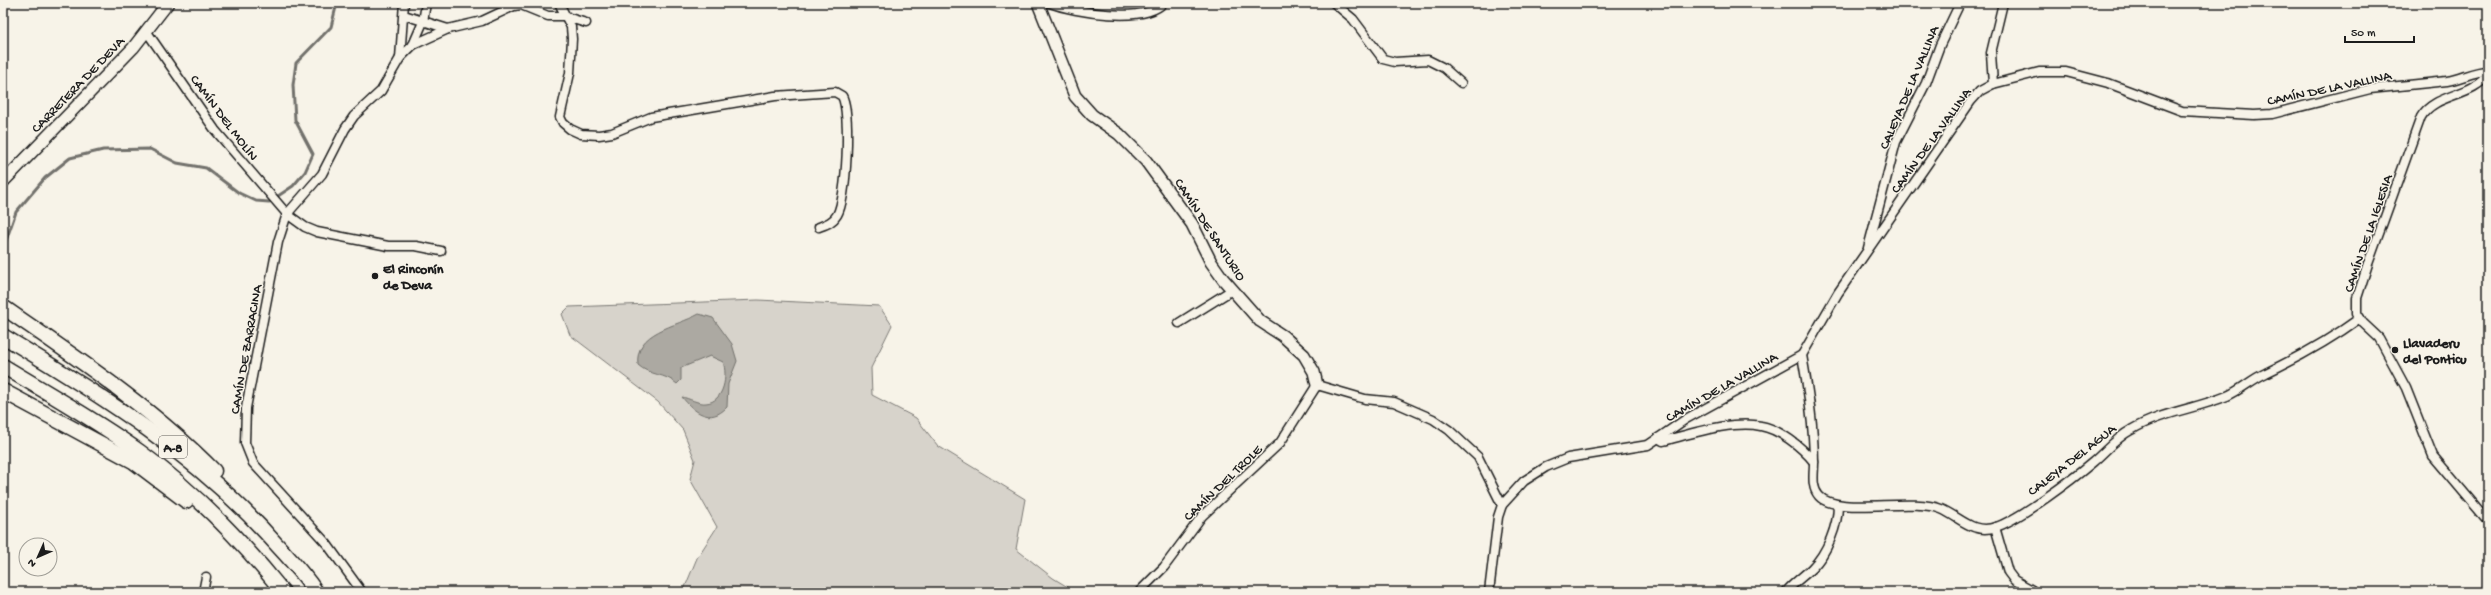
<svg xmlns="http://www.w3.org/2000/svg" width="2491" height="595" viewBox="0 0 2491 595" font-family="'Gochi Hand',sans-serif">
<style>
.green{fill:#d7d3cb;stroke:#7a7874}
.water{fill:#aca9a2;stroke:#72716c}
.lines{fill:none;stroke-linecap:round;stroke-linejoin:round}
.stream{stroke:#72716c;stroke-width:3}
.street-casing{stroke:#1c1c1c;stroke-width:11}
.secondary-casing{stroke:#1c1c1c;stroke-width:14}
.highway-casing{stroke:#1c1c1c;stroke-width:17}
.street{stroke:#f7f3e8;stroke-width:8}
.secondary{stroke:#f7f3e8;stroke-width:11}
.highway{stroke:#f7f3e8;stroke-width:14}
.poi-dot{fill:#1c1c1c;stroke:#f7f3e8;stroke-width:1.5}
.labels{text-anchor:middle;stroke-width:3;stroke-linejoin:round;paint-order:stroke}
.shield{fill:#f7f3e8;stroke:#5e5c59;stroke-width:1}
.shield-label{font-size:13px;font-weight:bold;fill:#1c1c1c}
.street-label{font-size:14px;fill:#1c1c1c;stroke:#f7f3e8}
.poi-label{font-size:14px;font-weight:bold;fill:#1c1c1c;stroke:#f7f3e8;text-anchor:start}
</style>
<rect width="100%" height="100%" fill="#f7f3e8"/>
<filter id="ink" filterUnits="userSpaceOnUse"><feTurbulence type="fractalNoise" baseFrequency=".025" numOctaves="2"/><feDisplacementMap in="SourceGraphic" scale="8" xChannelSelector="R" yChannelSelector="G"/><feConvolveMatrix kernelMatrix="1 2 1 2 8 2 1 2 1" color-interpolation-filters="sRGB"/></filter>
<g filter="url(#ink)">
<polygon class="green" points="758,300 879,306 892,325 871,368 872,395 916,418 938,446 1025,499 1016,549 1053,578 1076,592 683,592 697,558 717,527 690,479 695,460 683,430 658,402 570,335 562,314 569,307"/>
<path class="water" d="M699 314 713 318 732 344 737 361 728 384 727 407C710 425 694 412 682 397 688 398 699 404 706 403 724 402 728 375 723 362L710 356 681 368V380L677 384C665 373 650 376 638 365 634 331 676 327 699 314Z"/>
<g class="lines">
<polyline class="stream" points="3,249 16,212 45,178 70,158 103,150 150,149 177,163 206,168 239,193 256,201 269,202 293,186 305,172 313,154 295,120 293,85 296,63 331,27 337,3"/>
<g class="street-casing">
<g id="street">
<path d="M559 3 571 27 572 39 570 73 560 117 563 123 570 129 581 134 599 135 612 133 651 117 775 96 835 92 842 96C851 112 847 198 837 215 833 222 827 224 819 227"/>
<path d="M1050 3C1074 12 1145 24 1163 3"/>
<polyline points="1334,3 1353,19 1383,59 1395,62 1428,60 1444,68 1461,83"/>
<polyline points="404,15 448,29"/>
<polyline points="147,32 215,130 287,214 305,227 317,232 388,246 416,246 441,251"/>
<polyline points="413,45 448,29 482,21 514,6 521,5 548,16 563,16 586,23"/>
<polyline points="400,58 404,3"/>
<path d="M2488 74C2473 97 2435 93 2421 117L2368 264 2357 298V313L2363 323 2379 338 2406 388 2433 456 2488 521"/>
<polyline points="1993,84 1991,53 2003,3"/>
<polyline points="1868,248 1896,142 1926,83 1940,45 1960,3"/>
<polyline points="1179,323 1232,290"/>
<path d="M1802 355C1808 390 1814 427 1814 463 1814 474 1811 487 1819 496 1837 516 1911 497 1941 509 1960 517 1973 535 1996 527 2020 519 2073 479 2093 462 2106 451 2116 438 2131 430 2161 412 2195 409 2227 396 2241 390 2252 379 2266 373 2299 357 2330 340 2360 318"/>
<path d="M1658 438 1663 441C1691 434 1732 420 1761 426 1779 429 1802 447 1814 462"/>
<path d="M1502 505 1524 481 1546 467 1568 458 1648 445 1686 419 1802 355 1838 293 1971 101 1980 91 1993 84 2039 72H2066L2108 83 2182 111 2254 115 2272 114 2370 89 2447 81C2461 79 2473 71 2488 71"/>
<polyline points="1995,527 2008,572 2014,580 2032,590"/>
<polyline points="203,592 206,577"/>
<polyline points="362,592 327,544 253,463 245,443 246,408 278,242 287,214 322,174 345,129 354,116 381,91 400,58 413,45 423,22 426,3"/>
<polyline points="1139,592 1164,567 1202,516 1280,443 1317,385 1365,399 1394,402 1433,419 1449,430 1478,457 1502,505 1498,517 1489,592"/>
<path d="M1786 592C1793 583 1804 576 1812 568 1827 553 1838 526 1838 505"/>
</g>
</g>
<g class="secondary-casing">
<g id="secondary">
<polyline points="1038,3 1075,96 1092,115 1119,134 1146,161 1192,224 1211,262 1223,279 1260,321 1283,336 1304,355 1314,372 1317,385"/>
<polyline points="3,182 133,48 168,3"/>
</g>
</g>
<g class="highway-casing">
<g id="highway">
<path d="M3 307C76 358 151 407 214 471"/>
<path d="M3 336C104 397 199 456 277 545 291 560 305 575 316 592"/>
<path d="M3 366C49 394 96 420 140 452 194 491 241 540 283 592"/>
<polyline points="3,391 133,461 186,501"/>
</g>
</g>
<use href="#street" class="street"/>
<use href="#secondary" class="secondary"/>
<use href="#highway" class="highway"/>
</g>
</g>
<g class="poi-dot">
<circle cx="375" cy="276" r="4"/>
<circle cx="2395" cy="350" r="4"/>
</g>
<g class="labels">
<rect class="shield" x="159" y="436" width="28" height="22" rx="3"/>
<g class="shield-label">
<text x="173" y="452">A-8</text>
</g>
<g class="street-label">
<text transform="translate(77 84) rotate(-46)" y="5">CARRETERA DE DEVA</text>
<text transform="translate(1908 87) rotate(-67)" y="5">CALEYA DE LA VALLINA</text>
<text transform="translate(2329 87) rotate(-12)" y="5">CAMÍN DE LA VALLINA</text>
<text transform="translate(225 117) rotate(53)" y="5">CAMÍN DEL MOLÍN</text>
<text transform="translate(1930 140) rotate(-54)" y="5">CAMÍN DE LA VALLINA</text>
<text transform="translate(1211 229) rotate(57)" y="5">CAMÍN DE SANTURIO</text>
<text transform="translate(2367 233) rotate(-71)" y="5">CAMÍN DE LA IGLESIA</text>
<text transform="translate(245 349) rotate(-80)" y="5">CAMÍN DE ZARRACINA</text>
<text transform="translate(1721 386) rotate(-30)" y="5">CAMÍN DE LA VALLINA</text>
<text transform="translate(2071 459) rotate(-38)" y="5">CALEYA DEL AGUA</text>
<text transform="translate(1222 482) rotate(-44)" y="5">CAMÍN DEL TROLE</text>
</g>
<g class="poi-label">
<text x="383" y="273">El Rinconín<tspan x="383" dy="16">de Deva</tspan></text>
<text x="2403" y="347">Llavaderu<tspan x="2403" dy="16">del Ponticu</tspan></text>
</g>
</g>
<rect width="2491" height="595" fill="none" stroke="#f7f3e8" stroke-width="16"/>
<rect x="8" y="8" width="2475" height="579" fill="none" stroke="#1c1c1c" stroke-width="1.5" filter="url(#ink)"/>
<g transform="translate(38 557) rotate(225)"><circle r="19" fill="#f7f3e8" stroke="#9f9d96"/>
<path d="M0-3L7 15L0 10L-7 15Z" fill="#1c1c1c"/>
<text y="-6" font-size="11" font-weight="bold" text-anchor="middle" fill="#1c1c1c">N</text>
</g>
<path d="M2345 36v6h69v-6" fill="none" stroke="#1c1c1c" stroke-width="2"/>
<text x="2351" y="36" font-size="12" fill="#1c1c1c" stroke="#f7f3e8" stroke-width="3" paint-order="stroke">50 m</text>
</svg>
